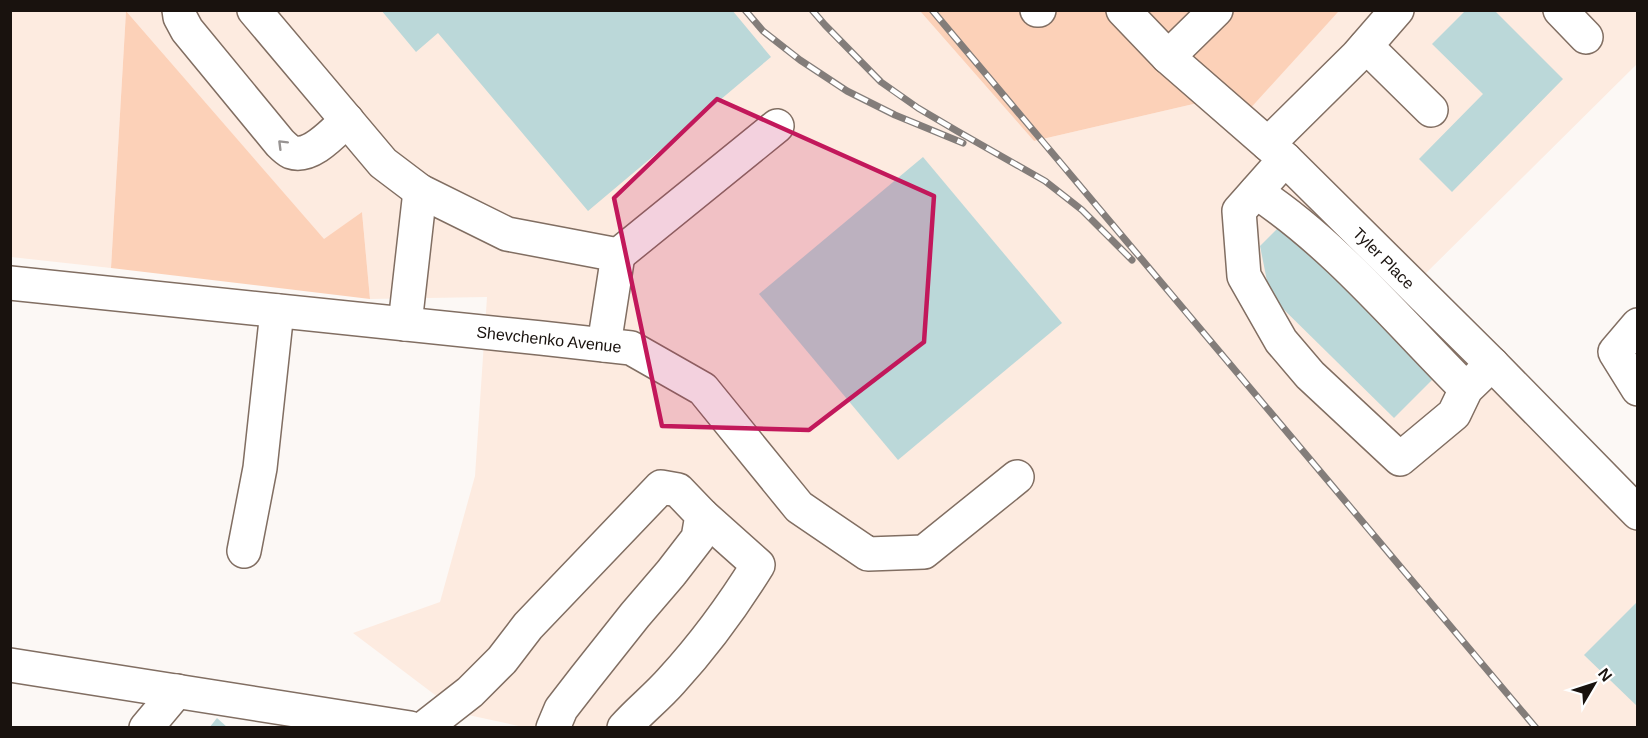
<svg xmlns="http://www.w3.org/2000/svg" width="1648" height="738" viewBox="0 0 1648 738" font-family="Arial,sans-serif">
<style>
.built{fill:#fdebe0}
.green{fill:#fcd1b8}
.building{fill:#bbd8d9}
.lines{fill:none;stroke-linecap:round;stroke-linejoin:round}
.minor-casing{stroke:#816e62;stroke-width:36}
.minor{stroke:#fff;stroke-width:33}
.rail-casing{stroke:#837d7a;stroke-width:7}
.rail{stroke:#fff;stroke-width:4.5;stroke-dasharray:14;stroke-linecap:butt}
.oneway{stroke:#989493}
.marked{fill:#c2185b;fill-opacity:0.2;stroke:#c2185b;stroke-width:4.5;stroke-linejoin:round}
.labels{text-anchor:middle;stroke-width:4.5;stroke-linejoin:round;paint-order:stroke}
.street-label{font-size:16px;fill:#19120e;stroke:#fff}
</style>
<rect width="100%" height="100%" fill="#fcf8f5"/>
<polygon class="built" points="11,11 920,11 1034,141 1215,99 1236,123 1339,11 1637,11 1637,64 1417,282 1637,503 1637,727 528,728 459,713 353,633 440,602 475,476 487,297 370,299 362,212 324,240 126,11 111,268 11,257"/>
<g class="green">
<polygon points="126,11 324,239 362,212 370,299 111,268"/>
<polygon points="920,11 1339,11 1236,124 1215,99 1034,141"/>
</g>
<g class="building">
<polygon points="381,10 732,10 771,57 588,211 438,33 416,52"/>
<polygon points="1466,10 1494,10 1563,79 1452,192 1419,159 1483,94 1432,44"/>
<polygon points="923,157 1062,323 898,460 759,294"/>
<polygon points="1281,225 1435,377 1394,418 1270,296 1260,246"/>
<polygon points="1638,601 1638,707 1584,655"/>
<polygon points="217,718 228,728 209,728"/>
</g>
<g class="lines">
<g class="minor-casing">
<g id="minor">
<path d="M179 10 180 17 187 30 280 143C283 146 287 150 291 152 311 159 334 132 347 120"/>
<polyline points="254,10 383,163 420,191 507,234 618,255 777,126"/>
<polyline points="1037,10 1039,10"/>
<polyline points="1123,10 1168,57 1285,159 1492,364 1638,513"/>
<polyline points="1560,10 1586,37"/>
<polyline points="1366,46 1431,110"/>
<polyline points="1168,57 1216,10"/>
<polyline points="1268,144 1357,56 1397,10"/>
<polyline points="1285,159 1239,211 1244,276 1281,341 1310,375 1400,459 1454,414 1466,389 1492,364"/>
<path d="M1256 192C1335 244 1399 322 1466 389"/>
<polyline points="10,283 541,338 631,348 703,389 799,507 868,554 924,552 1017,477"/>
<polyline points="405,324 420,191"/>
<polyline points="1638,325 1615,352 1638,389"/>
<polyline points="604,345 618,255"/>
<polyline points="244,551 260,468 277,311"/>
<polyline points="10,665 410,728"/>
<polyline points="146,728 177,691"/>
<polyline points="424,728 470,692 502,660 528,626 661,487 678,490 702,515 698,538 671,573 635,615 585,678 561,709 553,728"/>
<path d="M624 728C639 711 656 698 671 681 704 645 732 607 758 565L702 515"/>
</g>
</g>
<use href="#minor" class="minor"/>
<g class="rail-casing">
<g id="rail">
<polyline points="745,10 763,31 800,60 847,91 895,115 963,143"/>
<polyline points="812,10 825,25 881,82 918,108 957,131 1045,181 1082,210 1132,260"/>
<polyline points="932,10 1536,728"/>
</g>
</g>
<use href="#rail" class="rail"/>
</g>
<defs><path id="oneway-chevron" d="M-2-3.5L2.5 0L-2 3.5" fill="none" stroke-width="1.6" stroke-linecap="round" stroke-linejoin="round" transform="scale(1.5)"/></defs>
<use class="oneway" href="#oneway-chevron" transform="translate(282 144) rotate(-135)"/>
<path class="marked" d="M717 99 934 196 924 342 809 430 662 426 614 198Z"/>
<g class="labels">
<g class="street-label">
<text transform="translate(1384 258) rotate(45)" y="6">Tyler Place</text>
<text transform="translate(549 339) rotate(6)" y="6">Shevchenko Avenue</text>
</g>
</g>
<rect width="1648" height="738" fill="none" stroke="#19120e" stroke-width="24"/>
<g transform="translate(1594 684) rotate(51)" stroke="#ffffff" stroke-width="4.5" paint-order="stroke">
<path d="M0-4.5L10 22L0 15L-10 22Z" fill="#19120e"/>
<text y="-9" font-size="16" font-weight="bold" text-anchor="middle" fill="#19120e">N</text>
</g>
</svg>
